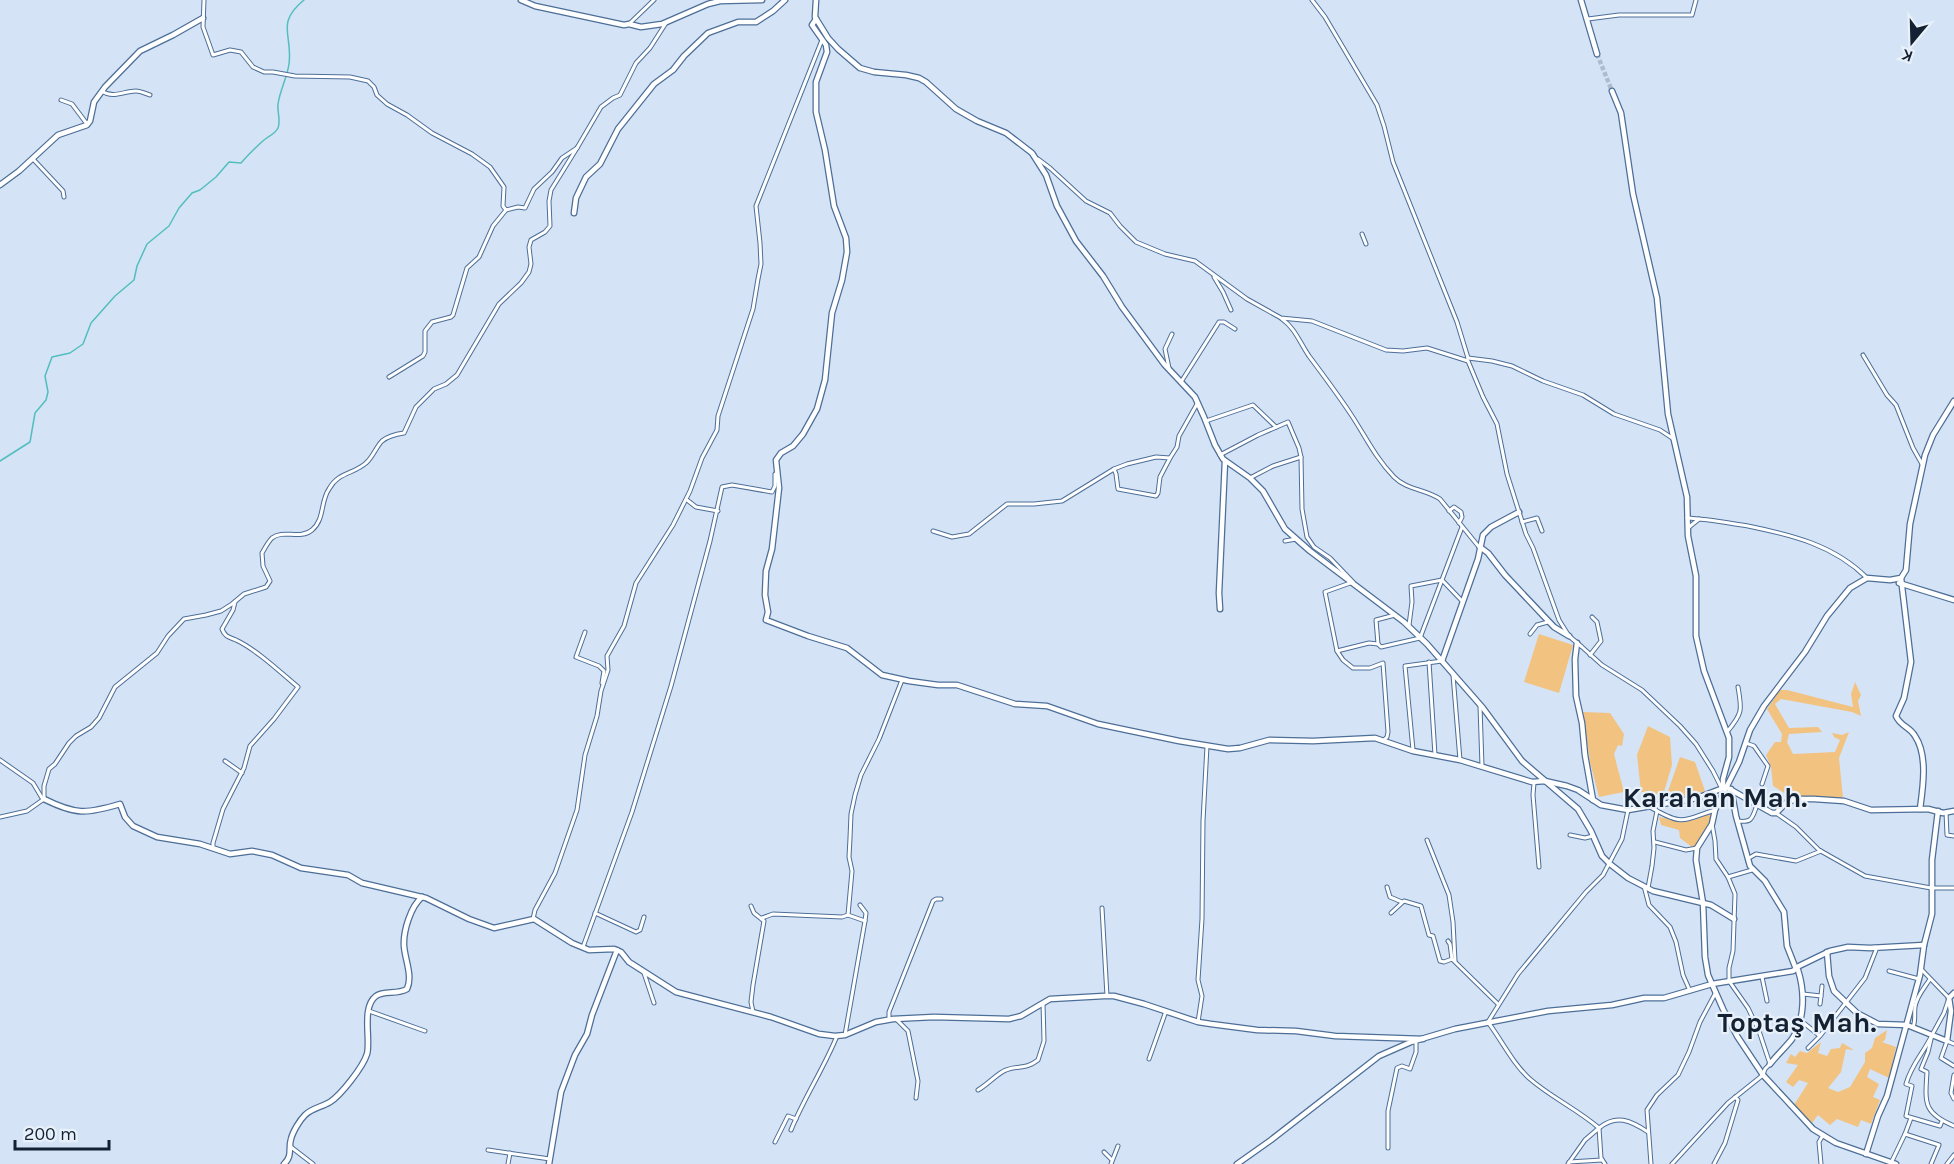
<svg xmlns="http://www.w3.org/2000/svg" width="1954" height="1164" viewBox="0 0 1954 1164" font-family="Karla,sans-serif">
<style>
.green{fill:#f2c281}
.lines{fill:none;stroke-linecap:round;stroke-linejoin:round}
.stream{stroke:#53bebc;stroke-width:1.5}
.secondary-tunnel{stroke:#adbdcf;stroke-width:4.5;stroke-dasharray:4.5 2;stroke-linecap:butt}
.street-casing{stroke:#4d6e97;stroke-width:5}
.secondary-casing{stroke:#4d6e97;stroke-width:7}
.street{stroke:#fff;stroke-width:3}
.secondary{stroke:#fff;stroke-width:4.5}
.labels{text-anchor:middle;stroke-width:4.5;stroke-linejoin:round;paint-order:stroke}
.district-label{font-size:28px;font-weight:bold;fill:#132132;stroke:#e8f0f9}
</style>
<rect width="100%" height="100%" fill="#d4e4f6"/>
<g class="green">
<polygon points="1539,634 1573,645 1559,693 1524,682"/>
<polygon points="1855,682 1861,695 1858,701 1861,716 1852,712 1781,699 1775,704 1789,728 1818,727 1822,732 1789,734 1787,742 1793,754 1835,752 1840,740 1834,737 1832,733 1842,735 1849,732 1839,758 1843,798 1791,797 1773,786 1771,767 1766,755 1775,742 1781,742 1782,734 1767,709 1780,690 1787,690 1853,707 1851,694"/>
<polygon points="1583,712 1610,713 1624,734 1622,746 1618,745 1614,754 1624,792 1599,797 1590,762"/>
<polygon points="1648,726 1670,737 1672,765 1664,792 1657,794 1641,792 1637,755"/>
<polygon points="1680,757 1695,762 1705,791 1687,798 1668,791"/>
<path d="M1713 810 1712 824 1697 848 1692 847 1680 838 1679 830 1661 825 1659 817C1682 822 1692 825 1713 810Z"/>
<polygon points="1887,1030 1885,1040 1882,1042 1896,1047 1889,1078 1870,1069 1867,1077 1879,1084 1873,1097 1880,1100 1871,1124 1861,1120 1858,1127 1837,1119 1830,1125 1818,1115 1812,1123 1794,1105 1808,1083 1799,1080 1793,1087 1786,1082 1798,1065 1786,1063 1791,1054 1795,1057 1800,1051 1807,1053 1821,1042 1818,1053 1827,1056 1831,1049 1840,1048 1842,1043 1854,1050 1846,1049 1841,1072 1828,1088 1838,1092 1850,1087 1865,1062 1865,1053 1872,1048 1875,1038"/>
</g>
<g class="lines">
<path class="stream" d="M0 461 30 442 35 413 46 400 48 392 45 376 52 357 70 353 83 344 91 323 115 296 134 280 137 266 147 244 169 226 179 208 192 193 200 190 216 177 229 162 241 163C248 155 256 147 264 140 269 136 275 134 278 128 281 120 277 112 278 104 280 90 287 78 289 64 293 34 275 24 304 0"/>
<polyline class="secondary-tunnel" points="1597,54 1612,91"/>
<g class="street-casing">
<g id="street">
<polyline points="204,0 203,27 213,55 230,50 241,52 253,67 264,72 273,72 295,76 350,77 368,81 374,87 377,95 387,104 407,115 432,133 472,154 490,167 504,187 503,206 506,210 518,207 525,208 534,189 552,172 562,158 577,148 601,107 613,98 620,95 636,63 650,48 666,23"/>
<polyline points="1312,0 1325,17 1377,105 1384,126 1393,162 1457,322 1468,358"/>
<polyline points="1588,19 1619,15 1692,15 1696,0"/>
<polyline points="629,24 654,0"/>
<path d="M102 91C113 99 124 91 136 91 141 91 146 94 150 95"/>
<polyline points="61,100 72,104 87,124"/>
<polyline points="33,159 63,191 64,197"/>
<polyline points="1038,159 1050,168 1086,201 1110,213 1120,226 1136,242 1165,254 1195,261 1247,299 1281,318 1312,321 1386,350 1403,351 1427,348 1468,361 1483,397 1497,424 1507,474 1526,534 1533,548 1559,620 1569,636 1582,647 1602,665 1642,690 1680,726 1696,744 1713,771 1721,787"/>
<polyline points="1362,234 1366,244"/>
<polyline points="1214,277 1223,292 1231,310"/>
<path d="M1282 319C1295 328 1300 343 1309 356 1324 376 1339 396 1352 416 1367 439 1375 457 1394 477 1407 490 1425 489 1440 499L1479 547"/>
<polyline points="1863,355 1887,395 1896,405 1913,448 1922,464"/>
<polyline points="1468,358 1492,361 1512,366 1543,381 1583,395 1614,414 1660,430 1672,438"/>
<polyline points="1169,368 1165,349 1172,334"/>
<polyline points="389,377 423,356 425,352 425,331 432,322 451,317 453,315 467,268 479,257 493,226 506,210"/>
<polyline points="1181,382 1219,322 1224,322 1235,329"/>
<polyline points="1206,421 1253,405 1276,427"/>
<polyline points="1220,455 1258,435 1288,422 1299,448 1301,457 1302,509 1307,537 1314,547 1330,558 1353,582 1325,592 1337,651 1343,660 1353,668 1370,668 1383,663 1388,732 1387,737 1384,740"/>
<polyline points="1114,469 1116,474 1118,489 1156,496 1158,493 1160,477 1170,458"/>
<polyline points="1250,478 1273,466 1301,457"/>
<polyline points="687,500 696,507 718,511"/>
<polyline points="1449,511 1454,507 1461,512 1462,517 1459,523"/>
<path d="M1687 518C1708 519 1728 523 1748 526 1792 535 1834 545 1867 578"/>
<polyline points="1522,522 1537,518 1542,531"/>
<polyline points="1688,528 1699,519"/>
<polyline points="933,531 952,537 969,534 1007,504 1034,504 1062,501 1114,469 1127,464 1156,457 1170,458 1177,447 1179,436 1197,404"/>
<polyline points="1285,541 1296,539"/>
<polyline points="1409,625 1412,602 1411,586 1442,580 1463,602"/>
<polyline points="585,632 576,657 599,666 604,671 602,683"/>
<polyline points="1530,634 1537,625 1548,622"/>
<polyline points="1378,644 1376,620 1395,615"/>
<polyline points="1337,651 1369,643 1378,644 1381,647 1420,638 1462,527"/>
<polyline points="1590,655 1601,641 1597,622 1592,617"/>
<polyline points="1429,662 1435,755"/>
<polyline points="1453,675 1460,760"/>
<polyline points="1480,706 1482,766"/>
<path d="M1727 732C1743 713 1742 710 1738 687"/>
<polyline points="1746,743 1754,746 1768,766 1762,784"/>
<polyline points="1413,750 1405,666 1442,661"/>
<polyline points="0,760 33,783 42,798"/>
<polyline points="225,761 242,773"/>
<polyline points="1534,783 1533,795 1539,867"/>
<path d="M1650 807C1683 826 1681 821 1715 810"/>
<path d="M1628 810 1622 839 1603 875 1586 892 1518 974 1488 1022C1502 1041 1513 1064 1530 1079 1552 1098 1577 1109 1599 1128 1616 1114 1630 1120 1648 1132"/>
<polyline points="1946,812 1947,835 1954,836"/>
<polyline points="1776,813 1796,827 1819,850 1865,876 1931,888 1954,888"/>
<path d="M0 817 27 811 44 799V786L49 769 55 764 69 743 76 736 91 727 99 718 115 687 157 653 168 636 184 619 206 615 221 611 232 604 244 594 266 587 270 581 263 566 262 553C265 548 268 542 272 538 283 529 300 540 312 530 325 519 320 502 329 489 338 472 354 474 366 463 373 457 376 447 382 441 388 436 397 434 404 433L416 407 434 389 446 384 457 375 499 304 521 283 529 272 531 264 529 247 531 240 545 232 550 226 549 201 551 190 577 148"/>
<path d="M1737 821C1753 823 1752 818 1757 805"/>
<polyline points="1570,835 1585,838 1593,836"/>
<polyline points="1427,840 1449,895 1453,922 1455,961"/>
<polyline points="1655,842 1686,850 1697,848"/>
<path d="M213 848V843L223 809 244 768 250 746 274 719 298 687C280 672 257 650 236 640 229 637 225 637 222 629L233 610 235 602"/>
<polyline points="1749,858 1756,854 1796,861 1821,851"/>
<polyline points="1728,877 1752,870"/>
<polyline points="1644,886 1649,905 1670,927 1676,942 1683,975 1690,991"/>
<polyline points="1387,887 1390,897 1402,902"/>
<polyline points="1648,888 1652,866 1654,848 1653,831 1657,811"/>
<polyline points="860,905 866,913 865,921"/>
<polyline points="751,906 754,913 764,921 753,985 751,1002 753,1012"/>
<polyline points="1102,908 1107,996"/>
<polyline points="595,913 636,932 640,930 644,917"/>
<polyline points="1391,913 1404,901 1421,906 1429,935 1433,936 1440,961 1444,962 1452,959 1498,1004"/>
<polyline points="762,918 773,914 842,917 848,915"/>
<polyline points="533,919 535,910 555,873 577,810 585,755 597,716 601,691 608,670 607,656 624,626 636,583 673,525 690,491 702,458 717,430 718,416 753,309 758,279 761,264 760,243 756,206 822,40"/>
<polyline points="1448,941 1450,944 1452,959"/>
<polyline points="583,947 632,812 671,686 710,541 722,487 732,485 772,492 775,486 775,474"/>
<polyline points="1922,970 1949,998 1944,1013 1932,1035"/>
<polyline points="1889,971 1919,979"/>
<polyline points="644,973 654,1003"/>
<polyline points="1762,977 1767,1001"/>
<polyline points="1803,994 1821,996 1820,1004"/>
<polyline points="1821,996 1822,986"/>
<polyline points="369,1011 425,1031"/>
<polyline points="889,1020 889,1012 933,901 936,899 941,899"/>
<polyline points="897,1020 908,1031 918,1081 916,1098"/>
<polyline points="1800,1020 1820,1036 1865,978 1876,950 1875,947"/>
<polyline points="1198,1022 1202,996 1198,980 1202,919 1203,821 1207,746"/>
<path d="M1913 1027C1916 1020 1914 1014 1915 1007 1916 997 1925 987 1930 979"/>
<polyline points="845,1035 865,921 848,915 852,871 849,857 850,838 851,814 855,795 861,775 879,739 902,680"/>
<polyline points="1954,1044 1947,1041 1941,1058 1954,1066"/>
<polyline points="1808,1048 1819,1037"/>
<polyline points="1149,1059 1166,1011"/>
<polyline points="1954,1075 1951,1093 1954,1099"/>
<path d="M978 1090C987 1085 999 1072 1006 1070 1019 1065 1025 1070 1038 1060L1044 1041 1043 1003"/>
<path d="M1942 1121 1940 1126 1906 1116 1912 1086 1906 1084C1912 1063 1923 1054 1932 1035L1928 1052 1921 1069 1927 1072C1925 1103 1923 1113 1954 1126"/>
<path d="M791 1130C804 1098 824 1068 837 1036"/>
<polyline points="1905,1134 1911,1118"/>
<polyline points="775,1142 788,1116 796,1119"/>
<polyline points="291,1147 313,1164"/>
<polyline points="1388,1148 1388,1111 1397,1068 1402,1066 1410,1069 1416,1052 1416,1041"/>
<polyline points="488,1150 550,1159"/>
<polyline points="1104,1152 1112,1160"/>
<polyline points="1569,1162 1602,1160"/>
<polyline points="1891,1163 1905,1134 1939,1145 1931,1164"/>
<polyline points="508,1164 510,1153"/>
<polyline points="1111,1164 1118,1146"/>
<polyline points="1568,1164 1585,1140 1599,1128 1601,1158 1605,1164"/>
<polyline points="1651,1164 1647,1110 1657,1095 1678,1075 1689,1052 1700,1022 1716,992"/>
<polyline points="1672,1164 1728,1103 1763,1075 1765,1069 1770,1064 1759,1031 1748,1008 1729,981 1729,968 1733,951 1735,894 1728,877 1716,859 1715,841 1712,824"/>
<polyline points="1714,1164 1725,1143 1738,1100 1735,1097"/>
<polyline points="1821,1164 1819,1142 1823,1135"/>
<polyline points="1947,1164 1954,1155"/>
</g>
</g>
<g class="secondary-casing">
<g id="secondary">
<polyline points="521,0 535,6 624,25 629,24 641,27 662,24 708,4 720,1 762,0"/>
<polyline points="816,0 815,17 828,38 838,49 860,68 874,72 906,75 919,78 926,82 956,109 977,121 1006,133 1032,153 1046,175 1057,206 1076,241 1103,276 1122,307 1164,364 1195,397 1204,417 1215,445 1223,459 1250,478 1263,491 1285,529 1310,551 1404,622 1427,644 1483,708 1522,761 1578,809 1591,831 1602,856 1610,864 1628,878 1653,891 1711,905 1734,919"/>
<polyline points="1581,0 1597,54"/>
<polyline points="816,19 812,25 826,45 827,52 816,82 816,112 825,150 834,206 846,238 847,252 842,280 832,313 825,380 817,409 803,434 793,446 781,453 776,460 779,488 772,549 766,571 765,595 768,612 766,620 808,636 847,648 882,675 909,681 938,685 957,685 1015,704 1047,706 1098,724 1179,741 1228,749 1240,748 1269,740 1313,741 1375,738 1413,751 1460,760 1532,782 1545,781 1567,786 1578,790 1601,805 1628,810 1697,798 1726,787 1772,813 1776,813 1787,802 1797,799 1814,799 1844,801 1871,810 1928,809 1943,813 1954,811"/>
<polyline points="1612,91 1621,113 1633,194 1657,298 1668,414 1687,497 1688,536 1696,576 1696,636 1704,671 1729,738 1729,757 1723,779 1723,787"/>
<polyline points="0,185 19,171 58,135 87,125 90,121 94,102 105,87 140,51 173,35 203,18"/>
<polyline points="574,213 576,198 586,177 600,164 618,129 654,84 673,70 684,56 708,33 738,22 756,22 773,11 785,0"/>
<polyline points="1480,547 1488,553 1505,575 1554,627 1569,636"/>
<path d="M1901 578 1911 662 1904 698 1896 716C1900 726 1910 727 1915 736 1928 755 1923 787 1920 809"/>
<polyline points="1899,583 1954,600"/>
<polyline points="1220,609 1219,593 1225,461"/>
<polyline points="1577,643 1575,659 1576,696 1582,723 1585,755 1593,800"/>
<polyline points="1442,661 1478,559 1483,535 1491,527 1519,512"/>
<path d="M1731 789 1736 816 1750 866 1765 881 1784 912 1787 946 1796 969 1798 970C1805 992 1805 1020 1792 1039 1785 1048 1777 1055 1770 1064"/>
<path d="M44 799C76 815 86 814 120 804L125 817 133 826 157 837 200 844 230 854 252 851 272 855 301 868 348 875 362 883 426 898 469 919 494 928 534 919 572 943 589 950 614 949 621 952 629 962 676 992 771 1017 819 1034 835 1036 845 1035 876 1022 893 1019 934 1017 1009 1019 1021 1016 1050 999 1104 996H1114L1144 1004 1198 1022 1211 1024 1257 1030 1296 1031 1335 1036 1423 1039"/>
<polyline points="1827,952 1829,976 1834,991 1857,1013 1878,1024 1907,1025 1947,1041 1951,1011 1949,998 1954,993"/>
<polyline points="1866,1154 1878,1116 1887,1096 1920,975 1924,945 1932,914 1932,860 1938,811"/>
<path d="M284 1164C293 1156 288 1148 291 1139 293 1131 300 1120 305 1115 312 1108 322 1107 330 1102 341 1095 363 1067 367 1054 371 1040 361 1007 376 996 384 990 397 995 407 989 413 976 405 960 404 946 403 931 411 906 422 897"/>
<polyline points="549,1164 561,1092 575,1055 587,1034 592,1015 617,950"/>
<polyline points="1237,1164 1271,1140 1379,1056 1411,1042 1455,1029 1548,1011 1612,1005 1644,998 1664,998 1712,984 1793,971 1799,966 1830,951 1848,947 1870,948 1924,945"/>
<polyline points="1896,1164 1836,1143 1813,1129 1763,1075 1737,1036 1723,1009 1708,975 1705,957 1703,903 1696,860 1697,848 1712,824 1715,810 1739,762 1750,730 1764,706 1805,652 1827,616 1850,588 1867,578 1890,580 1901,578 1906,570 1910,524 1925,455 1933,435 1954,401"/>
</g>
</g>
<use href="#street" class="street"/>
<use href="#secondary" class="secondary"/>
</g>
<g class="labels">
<g class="district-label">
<text x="1715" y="807">Karahan Mah.</text>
<text x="1797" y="1032">Toptaş Mah.</text>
</g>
</g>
<g transform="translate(1912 42) rotate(199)" stroke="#e8f0f9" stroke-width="4.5" paint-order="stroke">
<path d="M0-4.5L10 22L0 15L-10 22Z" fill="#132132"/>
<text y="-9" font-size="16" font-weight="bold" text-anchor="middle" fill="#132132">K</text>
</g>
<path d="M15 1140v9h94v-9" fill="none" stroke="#132132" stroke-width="3"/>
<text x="24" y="1140" font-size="18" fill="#132132" stroke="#e8f0f9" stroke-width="4.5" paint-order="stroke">200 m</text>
</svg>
